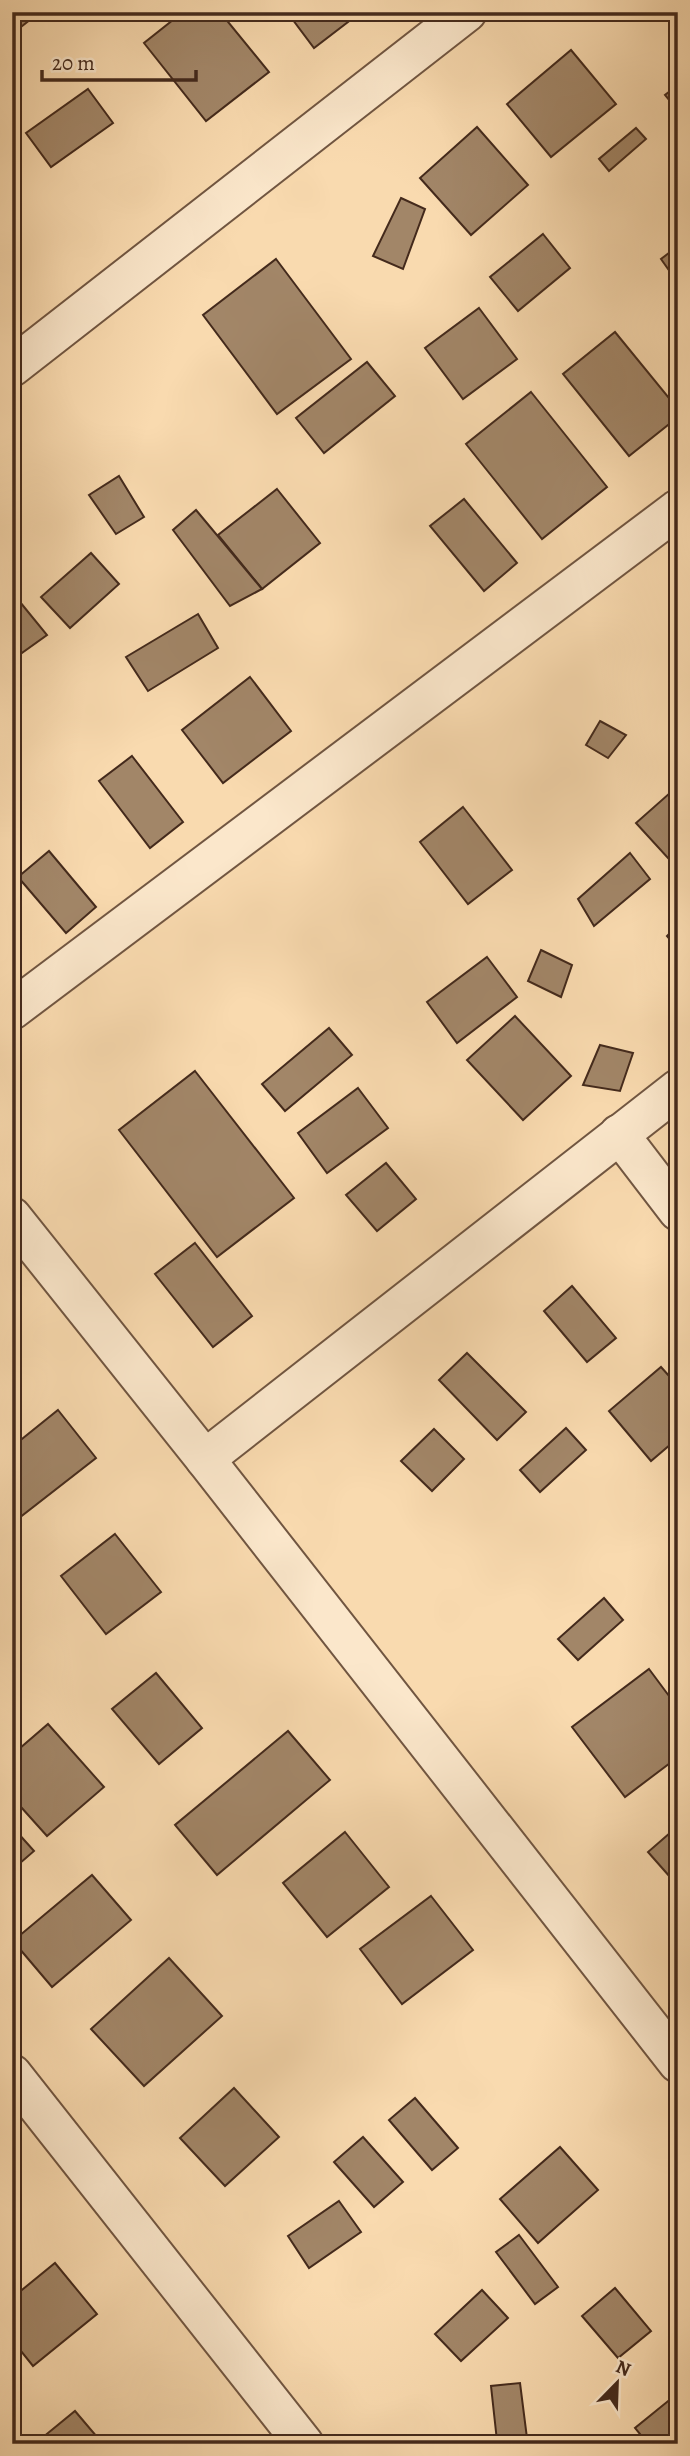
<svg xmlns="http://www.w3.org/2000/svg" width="690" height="2456" viewBox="0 0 690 2456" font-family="Alegreya,serif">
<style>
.building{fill:#a28668;stroke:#442a1c;stroke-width:2}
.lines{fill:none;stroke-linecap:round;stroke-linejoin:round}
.minor-casing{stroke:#715641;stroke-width:42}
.minor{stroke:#fbe7cb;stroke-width:38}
</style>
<rect width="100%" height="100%" fill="#f9daaf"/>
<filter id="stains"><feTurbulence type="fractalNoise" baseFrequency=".00286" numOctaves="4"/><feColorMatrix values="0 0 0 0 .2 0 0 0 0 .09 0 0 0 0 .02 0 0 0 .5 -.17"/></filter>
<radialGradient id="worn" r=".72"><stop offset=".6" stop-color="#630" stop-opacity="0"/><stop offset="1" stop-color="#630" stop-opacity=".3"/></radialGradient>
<g class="building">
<polygon points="12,12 40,12 12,34"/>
<polygon points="183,12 220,12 269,72 206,121 144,43"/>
<polygon points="287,12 361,12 314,48"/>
<polygon points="571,50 616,104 551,157 507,104"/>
<polygon points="678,85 678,111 665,95"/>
<polygon points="88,89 113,123 51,167 26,133"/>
<polygon points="477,127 528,185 471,235 420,178"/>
<polygon points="636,128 646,139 609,171 599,159"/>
<polygon points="401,198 425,209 403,269 373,256"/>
<polygon points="543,234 570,268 518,311 490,277"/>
<polygon points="678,246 678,283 661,259"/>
<polygon points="276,259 351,359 277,414 203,315"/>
<polygon points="479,308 517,359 463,399 425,348"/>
<polygon points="615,332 678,409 678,417 629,456 563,374"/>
<polygon points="367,362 395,396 324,453 296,418"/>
<polygon points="531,392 607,487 542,539 466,444"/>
<polygon points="119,476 144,517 116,534 89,495"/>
<polygon points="277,489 320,543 262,589 218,535"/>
<polygon points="464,499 517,563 484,591 430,526"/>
<polygon points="196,510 262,589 230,606 173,530"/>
<polygon points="91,553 119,584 70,628 41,597"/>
<polygon points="20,602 47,635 12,660 12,607"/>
<polygon points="198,614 218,648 148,691 126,657"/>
<polygon points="250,677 291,731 223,783 182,730"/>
<polygon points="600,721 626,735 608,758 586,745"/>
<polygon points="132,756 183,822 150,848 99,781"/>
<polygon points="671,792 678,799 678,869 636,823"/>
<polygon points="463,807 512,870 468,904 420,842"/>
<polygon points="49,851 96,907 66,933 18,877"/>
<polygon points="630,853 650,879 594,926 578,899"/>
<polygon points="678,925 678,949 667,936"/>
<polygon points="541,950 572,965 561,997 528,981"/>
<polygon points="487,957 517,997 457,1043 427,1002"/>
<polygon points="515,1016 571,1076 523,1120 467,1060"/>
<polygon points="329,1028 352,1055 285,1111 262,1084"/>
<polygon points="600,1045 633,1053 620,1091 583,1085"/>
<polygon points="195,1071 294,1198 217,1257 119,1130"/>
<polygon points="358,1088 388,1128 327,1173 298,1133"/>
<polygon points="386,1163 416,1199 377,1231 346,1195"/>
<polygon points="195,1243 252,1316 213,1347 155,1274"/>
<polygon points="572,1286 616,1338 587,1362 544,1311"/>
<polygon points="467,1353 526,1412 497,1440 439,1380"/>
<polygon points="661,1367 678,1386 678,1438 651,1461 609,1411"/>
<polygon points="58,1410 96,1458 19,1518 12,1509 12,1447"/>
<polygon points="566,1428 586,1450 540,1492 520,1470"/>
<polygon points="434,1429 464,1459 432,1491 401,1461"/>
<polygon points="115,1534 161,1592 106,1634 61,1576"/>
<polygon points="604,1598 623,1620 578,1660 558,1639"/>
<polygon points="649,1669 678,1708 678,1757 625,1797 572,1727"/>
<polygon points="156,1673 202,1728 159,1764 112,1709"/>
<polygon points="48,1724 104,1787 47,1836 12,1797 12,1755"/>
<polygon points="288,1731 330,1780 217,1875 175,1825"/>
<polygon points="678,1826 678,1886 648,1852"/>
<polygon points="17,1832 34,1851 12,1870 12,1837"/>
<polygon points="345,1832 389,1887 327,1937 283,1883"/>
<polygon points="92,1875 131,1920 52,1987 13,1941"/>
<polygon points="431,1896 473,1950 402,2004 360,1949"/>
<polygon points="169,1958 222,2016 144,2086 91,2029"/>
<polygon points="234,2088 279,2137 225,2186 180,2138"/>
<polygon points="415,2098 458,2148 432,2170 389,2120"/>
<polygon points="363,2137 403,2182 374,2207 334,2162"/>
<polygon points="560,2147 598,2190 538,2243 500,2199"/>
<polygon points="339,2201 361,2232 309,2268 288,2236"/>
<polygon points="519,2235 558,2287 535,2304 496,2252"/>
<polygon points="55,2263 97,2314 33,2366 12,2340 12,2298"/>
<polygon points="615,2288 651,2331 618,2358 582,2316"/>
<polygon points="482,2290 508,2318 461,2361 435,2334"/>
<polygon points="520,2383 527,2438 497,2441 491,2386"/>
<polygon points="678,2393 678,2444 648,2444 635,2428"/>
<polygon points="75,2411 103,2444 39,2444 37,2442"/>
</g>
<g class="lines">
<g class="minor-casing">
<g id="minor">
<polyline points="12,367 467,12"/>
<polyline points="12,1010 678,509"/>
<polyline points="619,1134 678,1211"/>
<polyline points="12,1217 205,1459 678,2063"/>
<polyline points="205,1459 678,1089"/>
<polyline points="12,2074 304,2444"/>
</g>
</g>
<use href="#minor" class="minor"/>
</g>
<rect width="690" height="2456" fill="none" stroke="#f9daaf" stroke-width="42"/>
<rect x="14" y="14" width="662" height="2428" fill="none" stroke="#442a1c" stroke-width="3.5"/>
<rect x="21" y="21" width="648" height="2414" fill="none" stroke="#442a1c" stroke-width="2"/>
<g transform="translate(617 2383) rotate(23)" stroke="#fbe7cb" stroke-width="5" paint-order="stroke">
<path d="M0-5L12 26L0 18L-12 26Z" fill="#442a1c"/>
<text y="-10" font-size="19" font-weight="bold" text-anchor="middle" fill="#442a1c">N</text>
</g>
<path d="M42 70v10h154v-10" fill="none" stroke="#442a1c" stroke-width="3.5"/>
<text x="52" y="70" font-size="21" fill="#442a1c" stroke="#fbe7cb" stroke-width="5" paint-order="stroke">20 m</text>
<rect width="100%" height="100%" filter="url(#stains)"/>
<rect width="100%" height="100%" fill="url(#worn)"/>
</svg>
